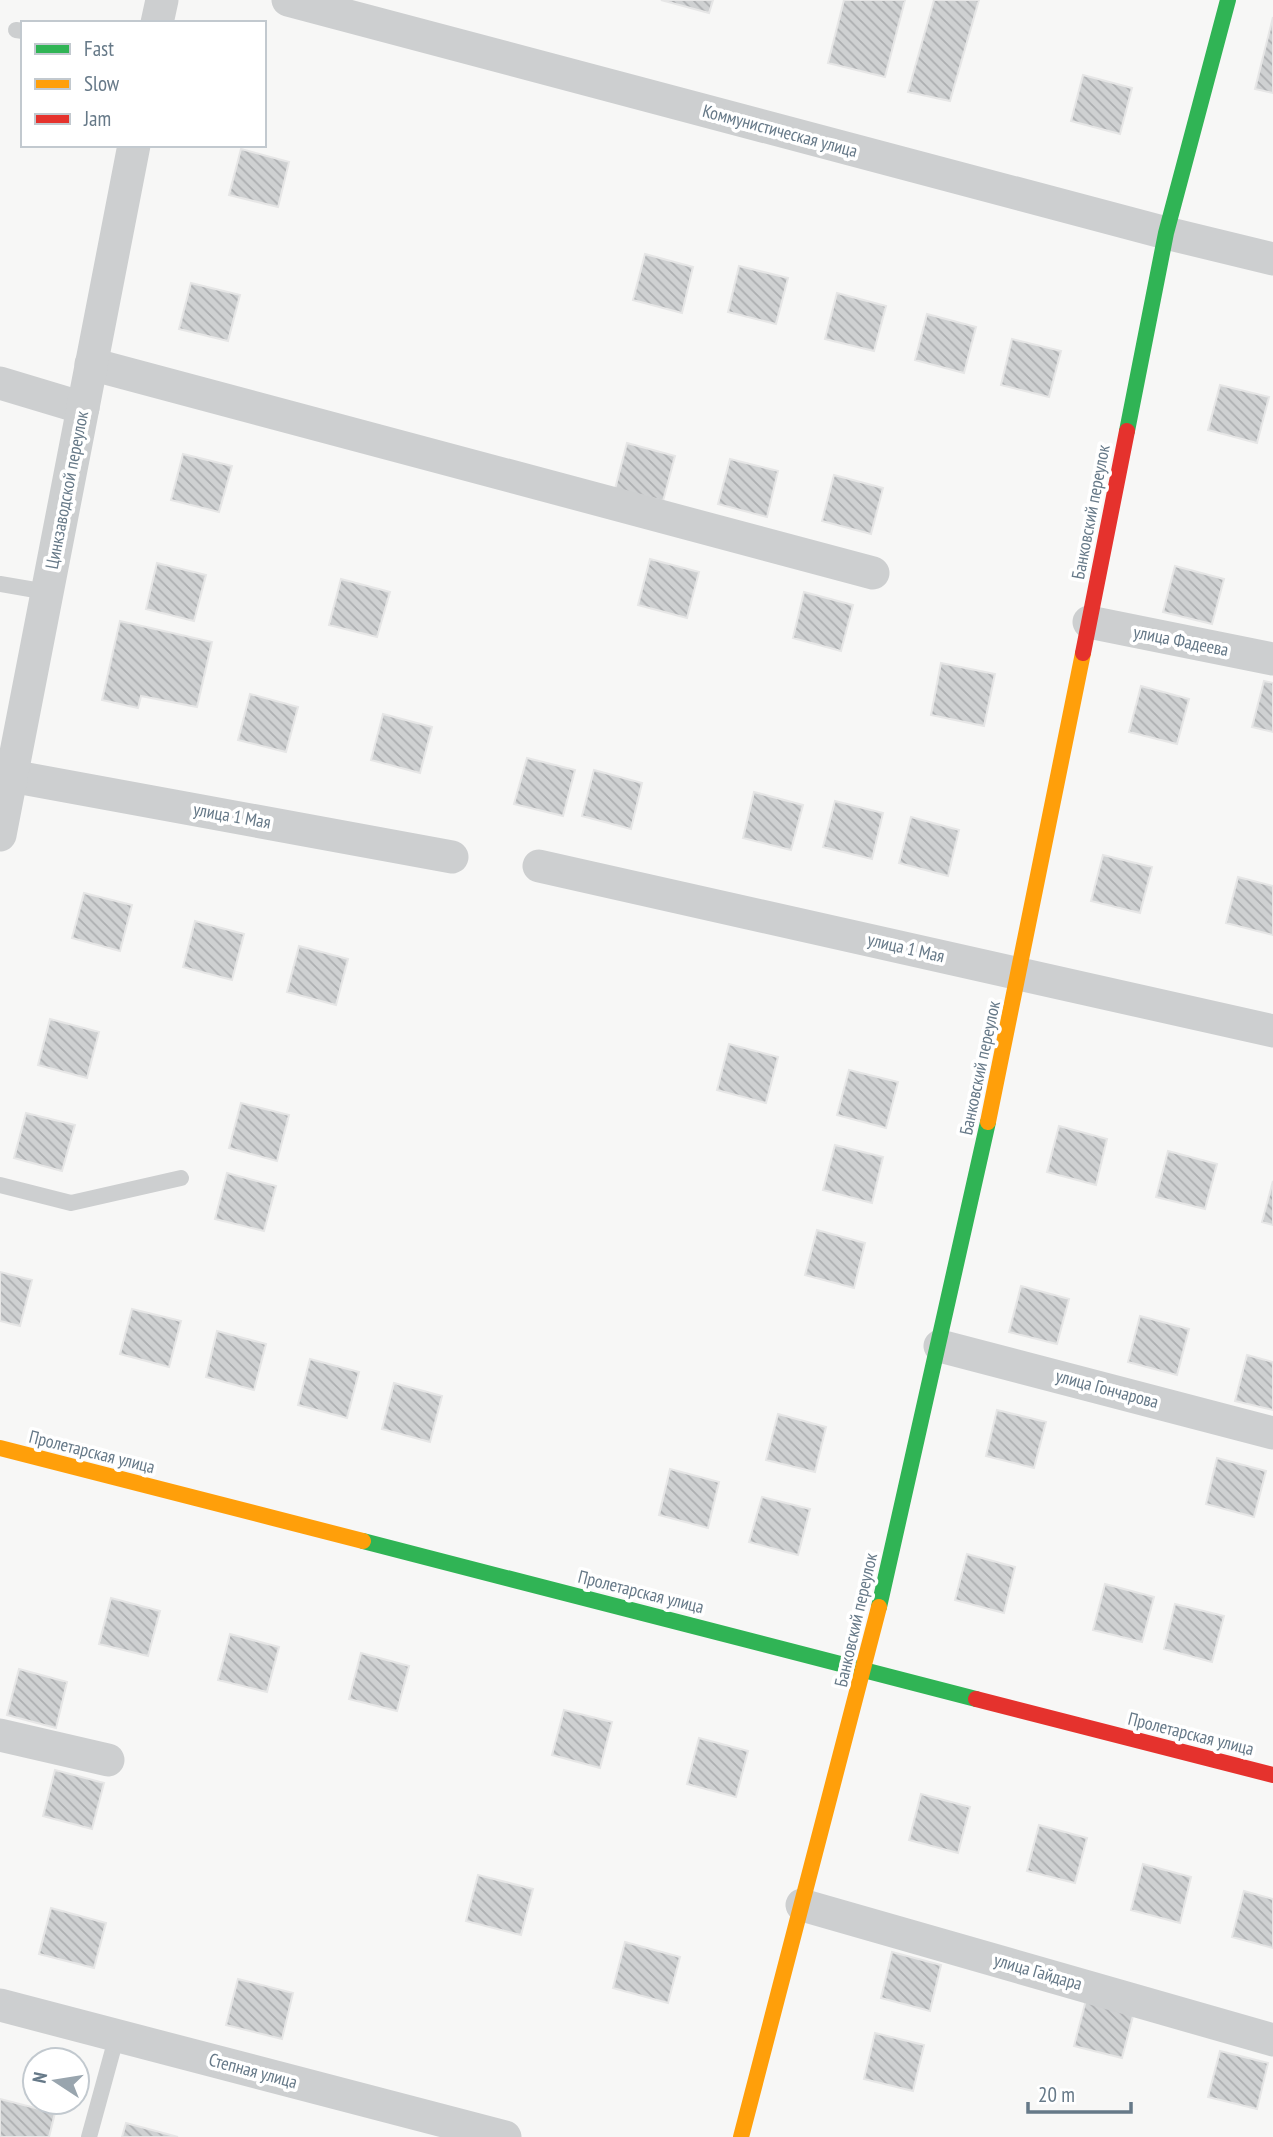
<svg xmlns="http://www.w3.org/2000/svg" width="1273" height="2137" viewBox="0 0 1273 2137" font-family="'PT Sans Narrow',sans-serif">
<style>
.building{fill:url(#building-back-hatch);stroke:#e6e6e6;stroke-width:2}
.lines{fill:none;stroke-linecap:round;stroke-linejoin:round}
.lane{stroke:#cdcfd0;stroke-width:16}
.street{stroke:#cdcfd0;stroke-width:33}
.fast{stroke:#30b455;stroke-width:16}
.slow{stroke:#ff9f0a;stroke-width:16}
.jam{stroke:#e5322d;stroke-width:16}
.labels{text-anchor:middle;stroke-width:7;stroke-linejoin:round;paint-order:stroke}
.street-label{font-size:18px;fill:#667988;stroke:#fff}
</style>
<defs>
<pattern id="building-back-hatch" width="6" height="6" patternUnits="userSpaceOnUse" patternTransform="scale(1.75)"><rect width="6" height="6" fill="#cfd1d2"/><path d="M-1 5l2 2M0 0l6 6M5-1l2 2" fill="none" stroke="#acaeb0"/></pattern>
</defs>
<rect width="100%" height="100%" fill="#f7f7f6"/>
<g class="building">
<polygon points="661,0 713,0 709,13"/>
<polygon points="844,0 905,0 885,77 828,63"/>
<polygon points="934,0 979,0 950,101 908,92"/>
<polygon points="1273,17 1273,93 1255,89"/>
<polygon points="1083,75 1132,88 1120,134 1071,121"/>
<polygon points="241,149 289,162 278,207 229,195"/>
<polygon points="645,254 693,267 682,313 633,300"/>
<polygon points="739,266 788,278 776,324 728,312"/>
<polygon points="191,283 240,295 228,341 179,329"/>
<polygon points="837,293 886,306 874,351 825,339"/>
<polygon points="927,314 976,327 964,373 915,360"/>
<polygon points="1012,339 1061,351 1049,397 1001,385"/>
<polygon points="1220,385 1269,397 1257,443 1208,430"/>
<polygon points="627,443 675,456 663,501 615,489"/>
<polygon points="183,454 232,466 219,512 171,500"/>
<polygon points="730,459 778,471 767,517 718,504"/>
<polygon points="834,475 883,488 871,534 822,521"/>
<polygon points="650,559 699,572 687,618 638,605"/>
<polygon points="157,563 206,575 194,621 146,609"/>
<polygon points="1175,566 1224,579 1212,624 1163,612"/>
<polygon points="341,579 390,592 377,637 329,625"/>
<polygon points="804,592 853,605 841,651 793,638"/>
<polygon points="120,621 212,642 197,707 141,696 138,708 102,700"/>
<polygon points="941,663 995,674 984,726 931,715"/>
<polygon points="1264,681 1273,683 1273,732 1252,727"/>
<polygon points="1141,686 1189,699 1177,744 1129,732"/>
<polygon points="250,694 298,707 286,752 238,740"/>
<polygon points="383,714 432,727 420,773 371,760"/>
<polygon points="527,758 575,770 563,816 514,804"/>
<polygon points="594,770 642,783 631,829 582,816"/>
<polygon points="754,792 803,805 791,850 743,838"/>
<polygon points="835,801 883,813 872,859 823,847"/>
<polygon points="911,817 959,830 948,876 899,863"/>
<polygon points="1103,855 1152,867 1140,913 1091,901"/>
<polygon points="1238,877 1273,886 1273,935 1226,923"/>
<polygon points="84,893 132,905 120,951 72,938"/>
<polygon points="195,921 244,934 232,980 183,967"/>
<polygon points="299,946 348,959 336,1005 287,992"/>
<polygon points="50,1019 99,1032 87,1078 38,1065"/>
<polygon points="729,1044 778,1057 766,1103 717,1090"/>
<polygon points="849,1070 898,1082 886,1128 837,1115"/>
<polygon points="241,1103 289,1115 277,1161 229,1148"/>
<polygon points="26,1113 75,1125 62,1171 14,1158"/>
<polygon points="1059,1126 1107,1139 1096,1185 1047,1172"/>
<polygon points="835,1145 883,1157 872,1203 823,1190"/>
<polygon points="1168,1151 1217,1164 1205,1209 1156,1197"/>
<polygon points="227,1173 276,1186 264,1231 215,1219"/>
<polygon points="1273,1181 1273,1225 1262,1222"/>
<polygon points="817,1230 865,1243 854,1288 805,1275"/>
<polygon points="0,1272 32,1280 20,1326 0,1321"/>
<polygon points="1021,1286 1069,1299 1057,1344 1009,1332"/>
<polygon points="132,1309 181,1321 169,1367 120,1354"/>
<polygon points="1140,1316 1189,1329 1177,1375 1128,1362"/>
<polygon points="217,1331 266,1344 254,1390 206,1377"/>
<polygon points="1247,1355 1273,1362 1273,1410 1235,1401"/>
<polygon points="310,1359 359,1372 347,1418 298,1405"/>
<polygon points="394,1383 442,1396 430,1442 382,1429"/>
<polygon points="997,1410 1046,1422 1034,1468 986,1456"/>
<polygon points="778,1414 826,1427 815,1472 766,1460"/>
<polygon points="1217,1458 1266,1471 1254,1517 1206,1504"/>
<polygon points="670,1469 719,1482 708,1528 659,1515"/>
<polygon points="762,1497 810,1509 798,1555 749,1542"/>
<polygon points="967,1554 1015,1567 1004,1613 955,1600"/>
<polygon points="1105,1584 1154,1597 1142,1642 1093,1630"/>
<polygon points="111,1598 160,1611 148,1656 99,1644"/>
<polygon points="1175,1604 1224,1616 1212,1662 1164,1649"/>
<polygon points="230,1634 279,1647 267,1692 218,1680"/>
<polygon points="361,1653 409,1666 397,1711 349,1699"/>
<polygon points="19,1669 67,1682 56,1728 7,1715"/>
<polygon points="564,1710 612,1722 600,1768 552,1755"/>
<polygon points="699,1738 748,1751 736,1797 687,1784"/>
<polygon points="55,1770 104,1783 92,1829 43,1816"/>
<polygon points="921,1794 970,1807 958,1853 909,1840"/>
<polygon points="1039,1825 1087,1838 1075,1883 1027,1871"/>
<polygon points="1143,1864 1191,1877 1180,1923 1131,1910"/>
<polygon points="478,1875 533,1889 521,1935 466,1921"/>
<polygon points="1244,1891 1273,1899 1273,1948 1232,1937"/>
<polygon points="51,1908 106,1923 94,1968 39,1954"/>
<polygon points="625,1942 680,1957 668,2003 613,1988"/>
<polygon points="892,1952 941,1965 930,2011 881,1998"/>
<polygon points="238,1979 293,1993 282,2039 226,2025"/>
<polygon points="1086,2000 1134,2012 1122,2058 1074,2046"/>
<polygon points="875,2033 924,2045 913,2091 864,2079"/>
<polygon points="1220,2051 1268,2063 1257,2109 1208,2097"/>
<polygon points="0,2099 55,2113 49,2137 0,2137"/>
<polygon points="126,2123 178,2137 122,2137"/>
</g>
<g class="lines">
<g class="lane">
<polyline points="16,30 23,31"/>
<polyline points="0,584 47,592"/>
<polyline points="0,1185 71,1203 181,1178"/>
<polyline points="89,2137 117,2035"/>
</g>
<g class="street">
<polyline points="288,0 1166,233 1273,259"/>
<polyline points="157,23 162,0"/>
<polyline points="91,364 873,573"/>
<polyline points="0,383 83,408"/>
<polyline points="1089,622 1273,659"/>
<polyline points="11,776 452,857"/>
<polyline points="0,835 134,145"/>
<polyline points="539,866 1273,1031"/>
<polyline points="940,1346 1273,1433"/>
<polyline points="0,1735 108,1760"/>
<polyline points="802,1905 1273,2040"/>
<polyline points="0,2005 505,2137"/>
</g>
<g class="fast">
<polyline points="1127,431 1166,233 1228,0"/>
<polyline points="363,1541 976,1699"/>
<polyline points="879,1607 988,1122"/>
</g>
<g class="slow">
<polyline points="988,1122 1083,653"/>
<polyline points="0,1448 363,1541"/>
<polyline points="741,2137 879,1607"/>
</g>
<g class="jam">
<polyline points="1083,653 1127,431"/>
<polyline points="976,1699 1273,1775"/>
</g>
</g>
<g class="labels">
<g class="street-label">
<text transform="translate(780 131) rotate(15)" y="6">Коммунистическая улица</text>
<text transform="translate(67 490) rotate(-79)" y="6">Цинкзаводской переулок</text>
<text transform="translate(1091 512) rotate(-79)" y="6">Банковский переулок</text>
<text transform="translate(1181 641) rotate(11)" y="6">улица Фадеева</text>
<text transform="translate(232 816) rotate(10)" y="6">улица 1 Мая</text>
<text transform="translate(906 948) rotate(13)" y="6">улица 1 Мая</text>
<text transform="translate(980 1068) rotate(-78)" y="6">Банковский переулок</text>
<text transform="translate(1107 1389) rotate(15)" y="6">улица Гончарова</text>
<text transform="translate(92 1452) rotate(14)" y="6">Пролетарская улица</text>
<text transform="translate(641 1592) rotate(14)" y="6">Пролетарская улица</text>
<text transform="translate(856 1620) rotate(-77)" y="6">Банковский переулок</text>
<text transform="translate(1191 1734) rotate(14)" y="6">Пролетарская улица</text>
<text transform="translate(1038 1972) rotate(16)" y="6">улица Гайдара</text>
<text transform="translate(253 2071) rotate(15)" y="6">Степная улица</text>
</g>
</g>
<rect x="21" y="21" width="245" height="126" fill="#ffffff" stroke="#c2c9cf" stroke-width="2"/>
<rect x="35" y="44" width="35" height="10" fill="#30b455" stroke="#c2c9cf" stroke-width="2"/>
<text x="84" y="56" font-size="21" fill="#667988">Fast</text>
<rect x="35" y="79" width="35" height="10" fill="#ff9f0a" stroke="#c2c9cf" stroke-width="2"/>
<text x="84" y="91" font-size="21" fill="#667988">Slow</text>
<rect x="35" y="114" width="35" height="10" fill="#e5322d" stroke="#c2c9cf" stroke-width="2"/>
<text x="84" y="126" font-size="21" fill="#667988">Jam</text>
<g transform="translate(56 2081) rotate(282)"><circle r="33" fill="#ffffff" stroke="#c2c9cf" stroke-width="2"/>
<path d="M0-5L12 26L0 18L-12 26Z" fill="#99a5ae"/>
<text y="-10" font-size="19" font-weight="bold" text-anchor="middle" fill="#667988">N</text>
</g>
<path d="M1028 2102v10h103v-10" fill="none" stroke="#667988" stroke-width="3.5"/>
<text x="1038" y="2102" font-size="21" fill="#667988" stroke="#ffffff" stroke-width="5" paint-order="stroke">20 m</text>
</svg>
